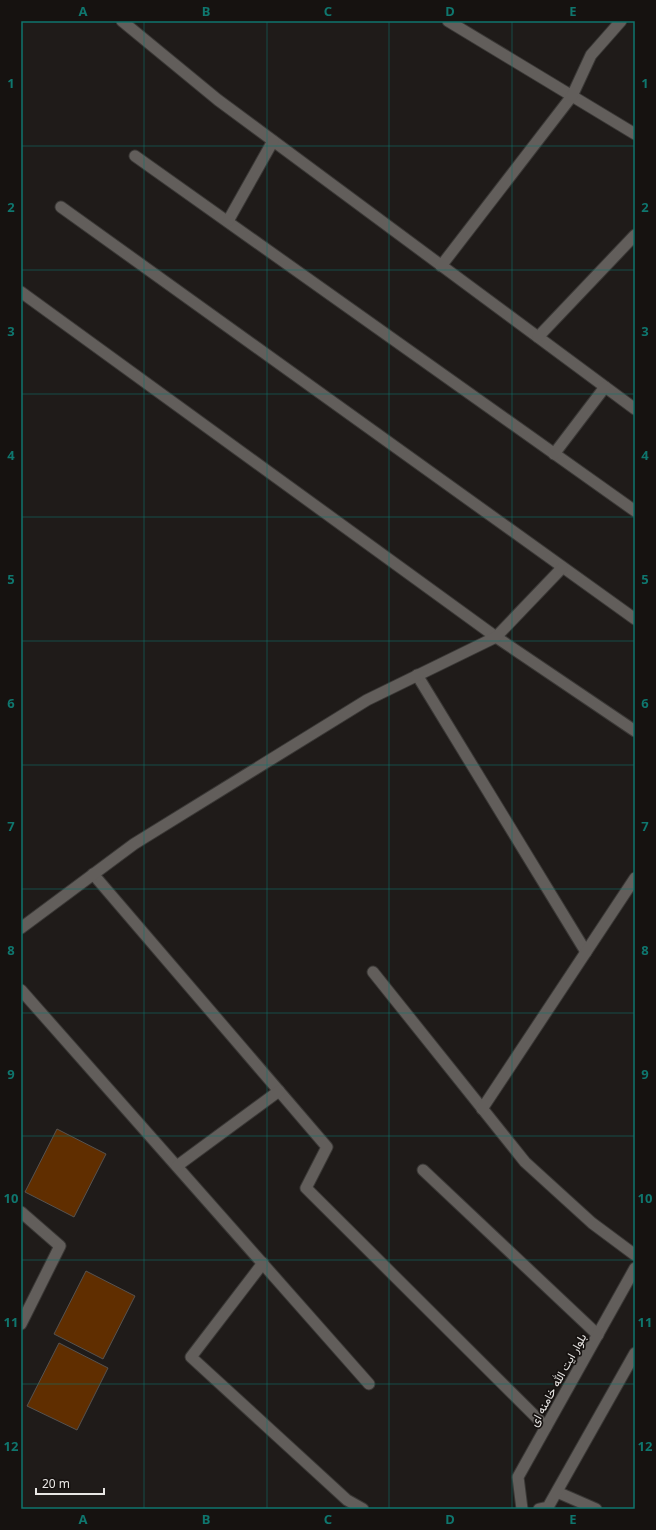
<svg xmlns="http://www.w3.org/2000/svg" width="656" height="1530" viewBox="0 0 656 1530" font-family="'Noto Sans',Vazirmatn,sans-serif">
<style>
.building{fill:#602e00;stroke:#56524f}
.lines{fill:none;stroke-linecap:round;stroke-linejoin:round}
.minor-casing{stroke:#3a3836;stroke-width:13}
.tertiary-casing{stroke:#3a3836;stroke-width:13}
.minor{stroke:#625e5b;stroke-width:11}
.tertiary{stroke:#625e5b;stroke-width:11}
.grid{fill:none;stroke:#0f766e;stroke-width:1;stroke-opacity:0.55}
.labels{text-anchor:middle;stroke-width:3.5;stroke-linejoin:round;paint-order:stroke}
.street-label{font-size:12px;fill:#e9e7e5;stroke:#161210}
.neatline{fill:none;stroke:#0f766e;stroke-width:1.5}
.grid-label{font-size:13px;text-anchor:middle;font-weight:bold;fill:#0f766e}
</style>
<rect width="100%" height="100%" fill="#1f1b19"/>
<g class="building">
<polygon points="57,1129 106,1154 74,1217 25,1192"/>
<polygon points="86,1271 135,1296 103,1359 54,1334"/>
<polygon points="59,1343 108,1368 77,1430 27,1406"/>
</g>
<g class="lines">
<g class="minor-casing">
<g id="minor">
<polyline points="122,21 218,100 635,409"/>
<polyline points="448,21 635,134"/>
<polyline points="135,156 635,511"/>
<polyline points="61,207 635,619"/>
<polyline points="228,221 273,141"/>
<polyline points="441,266 572,96 591,55 621,21"/>
<polyline points="21,292 496,637 635,731"/>
<polyline points="538,337 635,235"/>
<polyline points="554,454 605,387"/>
<polyline points="417,675 586,952"/>
<polyline points="93,874 327,1147 306,1188 546,1427"/>
<polyline points="21,928 134,844 367,700 496,637 562,568"/>
<polyline points="373,972 525,1162 592,1223 635,1255"/>
<polyline points="21,990 369,1384"/>
<polyline points="482,1109 635,878"/>
<polyline points="177,1166 279,1091"/>
<polyline points="423,1170 598,1335"/>
<polyline points="21,1212 60,1246 21,1324"/>
<polyline points="263,1263 191,1357 347,1500 363,1509"/>
<polyline points="557,1492 596,1509"/>
</g>
</g>
<g class="tertiary-casing">
<g id="tertiary">
<polyline points="522,1509 518,1477 635,1268"/>
<polyline points="539,1509 548,1507 635,1353"/>
</g>
</g>
<use href="#minor" class="minor"/>
<use href="#tertiary" class="tertiary"/>
</g>
<path class="grid" d="M144 21V1509M267 21V1509M389 21V1509M512 21V1509M21 146H635M21 270H635M21 394H635M21 517H635M21 641H635M21 765H635M21 889H635M21 1013H635M21 1136H635M21 1260H635M21 1384H635"/>
<g class="labels">
<g class="street-label">
<text transform="translate(558 1380) rotate(-61)" y="4">بلوار ایت الله خامنه ای</text>
</g>
</g>
<rect width="656" height="1530" fill="none" stroke="#161210" stroke-width="44"/>
<path d="M36 1488v6h68v-6" fill="none" stroke="#e9e7e5" stroke-width="2"/>
<text x="42" y="1488" font-size="12" fill="#e9e7e5" stroke="#161210" stroke-width="3" paint-order="stroke">20 m</text>
<rect x="22" y="22" width="612" height="1486" class="neatline"/>
<g class="grid-label">
<text x="83" y="16">A</text>
<text x="206" y="16">B</text>
<text x="328" y="16">C</text>
<text x="450" y="16">D</text>
<text x="573" y="16">E</text>
<text x="11" y="88">1</text>
<text x="645" y="88">1</text>
<text x="11" y="212">2</text>
<text x="645" y="212">2</text>
<text x="11" y="336">3</text>
<text x="645" y="336">3</text>
<text x="11" y="460">4</text>
<text x="645" y="460">4</text>
<text x="11" y="584">5</text>
<text x="645" y="584">5</text>
<text x="11" y="708">6</text>
<text x="645" y="708">6</text>
<text x="11" y="831">7</text>
<text x="645" y="831">7</text>
<text x="11" y="955">8</text>
<text x="645" y="955">8</text>
<text x="11" y="1079">9</text>
<text x="645" y="1079">9</text>
<text x="11" y="1203">10</text>
<text x="645" y="1203">10</text>
<text x="11" y="1327">11</text>
<text x="645" y="1327">11</text>
<text x="11" y="1451">12</text>
<text x="645" y="1451">12</text>
<text x="83" y="1524">A</text>
<text x="206" y="1524">B</text>
<text x="328" y="1524">C</text>
<text x="450" y="1524">D</text>
<text x="573" y="1524">E</text>
</g>
</svg>
